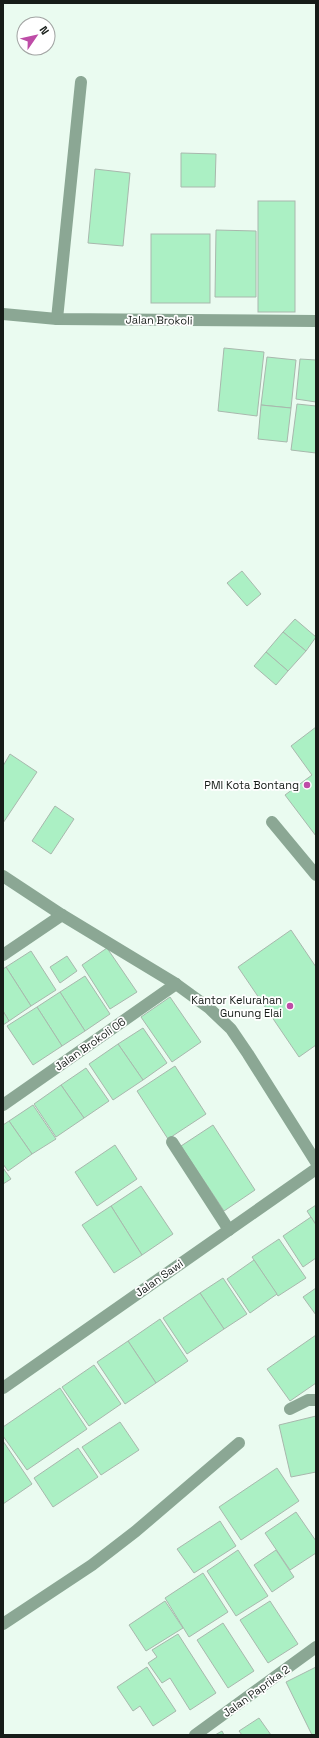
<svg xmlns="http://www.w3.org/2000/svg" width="319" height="1738" viewBox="0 0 319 1738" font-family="'Space Grotesk',sans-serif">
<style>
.building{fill:#abf0c4;stroke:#a8b8ad}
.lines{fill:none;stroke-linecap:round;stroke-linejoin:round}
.minor{stroke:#8ba794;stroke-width:12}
.poi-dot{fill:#be4ca7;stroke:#fff;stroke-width:1.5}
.labels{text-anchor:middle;stroke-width:3.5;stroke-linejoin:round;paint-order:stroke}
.street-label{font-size:11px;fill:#161c18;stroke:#fff}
.poi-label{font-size:11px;fill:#161c18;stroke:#fff;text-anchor:end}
</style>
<rect width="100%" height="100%" fill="#eafbf0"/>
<g class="building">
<polygon points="181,153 216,154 215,187 181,187"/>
<polygon points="95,169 130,173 123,246 88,243"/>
<rect x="258" y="201" width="37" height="111"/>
<polygon points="216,230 256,231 256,297 215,297"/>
<rect x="151" y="234" width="59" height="69"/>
<polygon points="224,348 264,352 257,416 218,411"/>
<polygon points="267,357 296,360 291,408 261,405"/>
<polygon points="300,359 316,360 316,402 296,399"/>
<polygon points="297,404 316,406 316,453 291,450"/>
<polygon points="261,405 291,408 287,442 258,439"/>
<polygon points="242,571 261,594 247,606 227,583"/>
<polygon points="295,619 316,637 306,651 283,632"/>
<polygon points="283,632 306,651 288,671 266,652"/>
<polygon points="266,652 288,671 276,685 254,666"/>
<polygon points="316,727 316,836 285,795 312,775 291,746"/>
<polygon points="10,754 37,772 3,823 3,766"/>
<polygon points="55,806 74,819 51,854 32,841"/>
<polygon points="291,930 316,967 316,1045 299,1057 238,967"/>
<polygon points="107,948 137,992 110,1009 82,965"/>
<polygon points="31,951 56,990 31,1006 6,967"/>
<polygon points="67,956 77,971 60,983 50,967"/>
<polygon points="6,967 31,1006 9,1021 3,1011 3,969"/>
<polygon points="85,976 110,1014 85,1031 60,992"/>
<polygon points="60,992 85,1031 62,1046 37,1007"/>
<polygon points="170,997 201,1042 172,1062 141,1017"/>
<polygon points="37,1007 62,1046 33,1065 7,1026"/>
<polygon points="3,1011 9,1021 3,1025"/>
<polygon points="143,1028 167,1063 143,1080 118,1044"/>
<polygon points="118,1044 143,1080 113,1100 89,1064"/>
<polygon points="175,1066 206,1114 168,1139 137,1091"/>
<polygon points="86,1068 109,1101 84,1118 61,1085"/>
<polygon points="61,1085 84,1118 56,1137 34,1104"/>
<polygon points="33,1105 56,1139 32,1154 9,1121"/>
<polygon points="9,1121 32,1154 8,1171 3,1164 3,1125"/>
<polygon points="213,1125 255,1190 224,1211 181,1146"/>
<polygon points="115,1145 137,1179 97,1206 75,1172"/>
<polygon points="3,1168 11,1179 3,1184"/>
<polygon points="141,1186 173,1234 142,1255 111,1206"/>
<polygon points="316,1205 316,1225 307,1211"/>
<polygon points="111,1206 142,1255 114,1273 82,1225"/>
<polygon points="311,1217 316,1225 316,1258 303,1267 283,1236"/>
<polygon points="279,1239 306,1278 278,1296 252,1257"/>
<polygon points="254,1260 277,1294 250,1313 227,1279"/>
<polygon points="223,1278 247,1314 224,1329 200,1293"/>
<polygon points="316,1288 316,1315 303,1297"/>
<polygon points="200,1293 224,1329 187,1354 163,1318"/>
<polygon points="160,1319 188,1361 156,1383 128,1341"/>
<polygon points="316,1335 316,1383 290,1401 267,1369"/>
<polygon points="128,1341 156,1383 125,1404 97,1362"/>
<polygon points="94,1365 121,1404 89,1426 62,1387"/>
<polygon points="60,1388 87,1429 27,1470 3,1436 3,1427"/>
<polygon points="316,1416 316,1472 291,1477 279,1425"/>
<polygon points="120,1422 139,1450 101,1475 82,1447"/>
<polygon points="3,1441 32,1484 3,1504"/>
<polygon points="78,1448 98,1477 53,1507 34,1478"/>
<polygon points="277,1468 299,1501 241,1540 219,1507"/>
<polygon points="296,1512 316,1541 316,1553 290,1570 265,1533"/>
<polygon points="220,1521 236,1546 194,1573 177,1549"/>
<polygon points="238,1550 268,1596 236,1616 207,1571"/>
<polygon points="276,1550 294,1577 272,1592 254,1565"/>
<polygon points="203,1573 228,1612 189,1637 165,1598"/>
<polygon points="165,1601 183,1628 146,1651 129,1625"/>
<polygon points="270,1601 298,1644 268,1663 240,1620"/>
<polygon points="223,1623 254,1671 228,1688 197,1640"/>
<polygon points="178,1634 216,1693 190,1710 170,1678 162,1683 148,1663 157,1657 152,1650"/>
<polygon points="147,1667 176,1711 153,1726 140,1706 133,1711 117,1687"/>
<polygon points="316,1667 316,1735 312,1735 286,1682"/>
<polygon points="259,1718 271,1735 242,1735 239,1731"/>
<polygon points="222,1731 224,1735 215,1735"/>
</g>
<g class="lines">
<g class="minor">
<polyline points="3,314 57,319 316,321"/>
<polyline points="57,319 81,82"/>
<polyline points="272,822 316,875"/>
<polyline points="3,876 62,915 176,984 209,1008 231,1029 248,1054 316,1162"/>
<polyline points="3,955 62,915"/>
<polyline points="3,1105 176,984"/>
<polyline points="172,1142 229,1230"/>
<polyline points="3,1388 316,1169"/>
<polyline points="290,1409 308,1400 316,1400"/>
<polyline points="3,1624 92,1565 136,1531 239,1443"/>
<polyline points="195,1735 316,1647"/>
</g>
</g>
<g class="poi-dot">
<circle cx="307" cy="785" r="4"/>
<circle cx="290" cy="1006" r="4"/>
</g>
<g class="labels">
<g class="street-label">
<text transform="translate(159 320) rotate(1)" y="4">Jalan Brokoli</text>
<text transform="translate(90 1044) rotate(-35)" y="4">Jalan Brokoli 06</text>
<text transform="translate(159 1278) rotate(-35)" y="4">Jalan Sawi</text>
<text transform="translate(256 1691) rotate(-36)" y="4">Jalan Paprika 2</text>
</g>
<g class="poi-label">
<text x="299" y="789">PMI Kota Bontang</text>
<text x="282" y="1004">Kantor Kelurahan<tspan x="282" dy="13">Gunung Elai</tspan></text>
</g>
</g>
<rect width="319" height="1738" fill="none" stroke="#161c18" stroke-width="8"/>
<g transform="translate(36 36) rotate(56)"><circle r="19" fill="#ffffff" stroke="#a2a4a3"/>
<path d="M0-3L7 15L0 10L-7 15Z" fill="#be4ca7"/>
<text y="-6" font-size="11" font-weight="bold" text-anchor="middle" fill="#161c18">N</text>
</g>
</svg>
